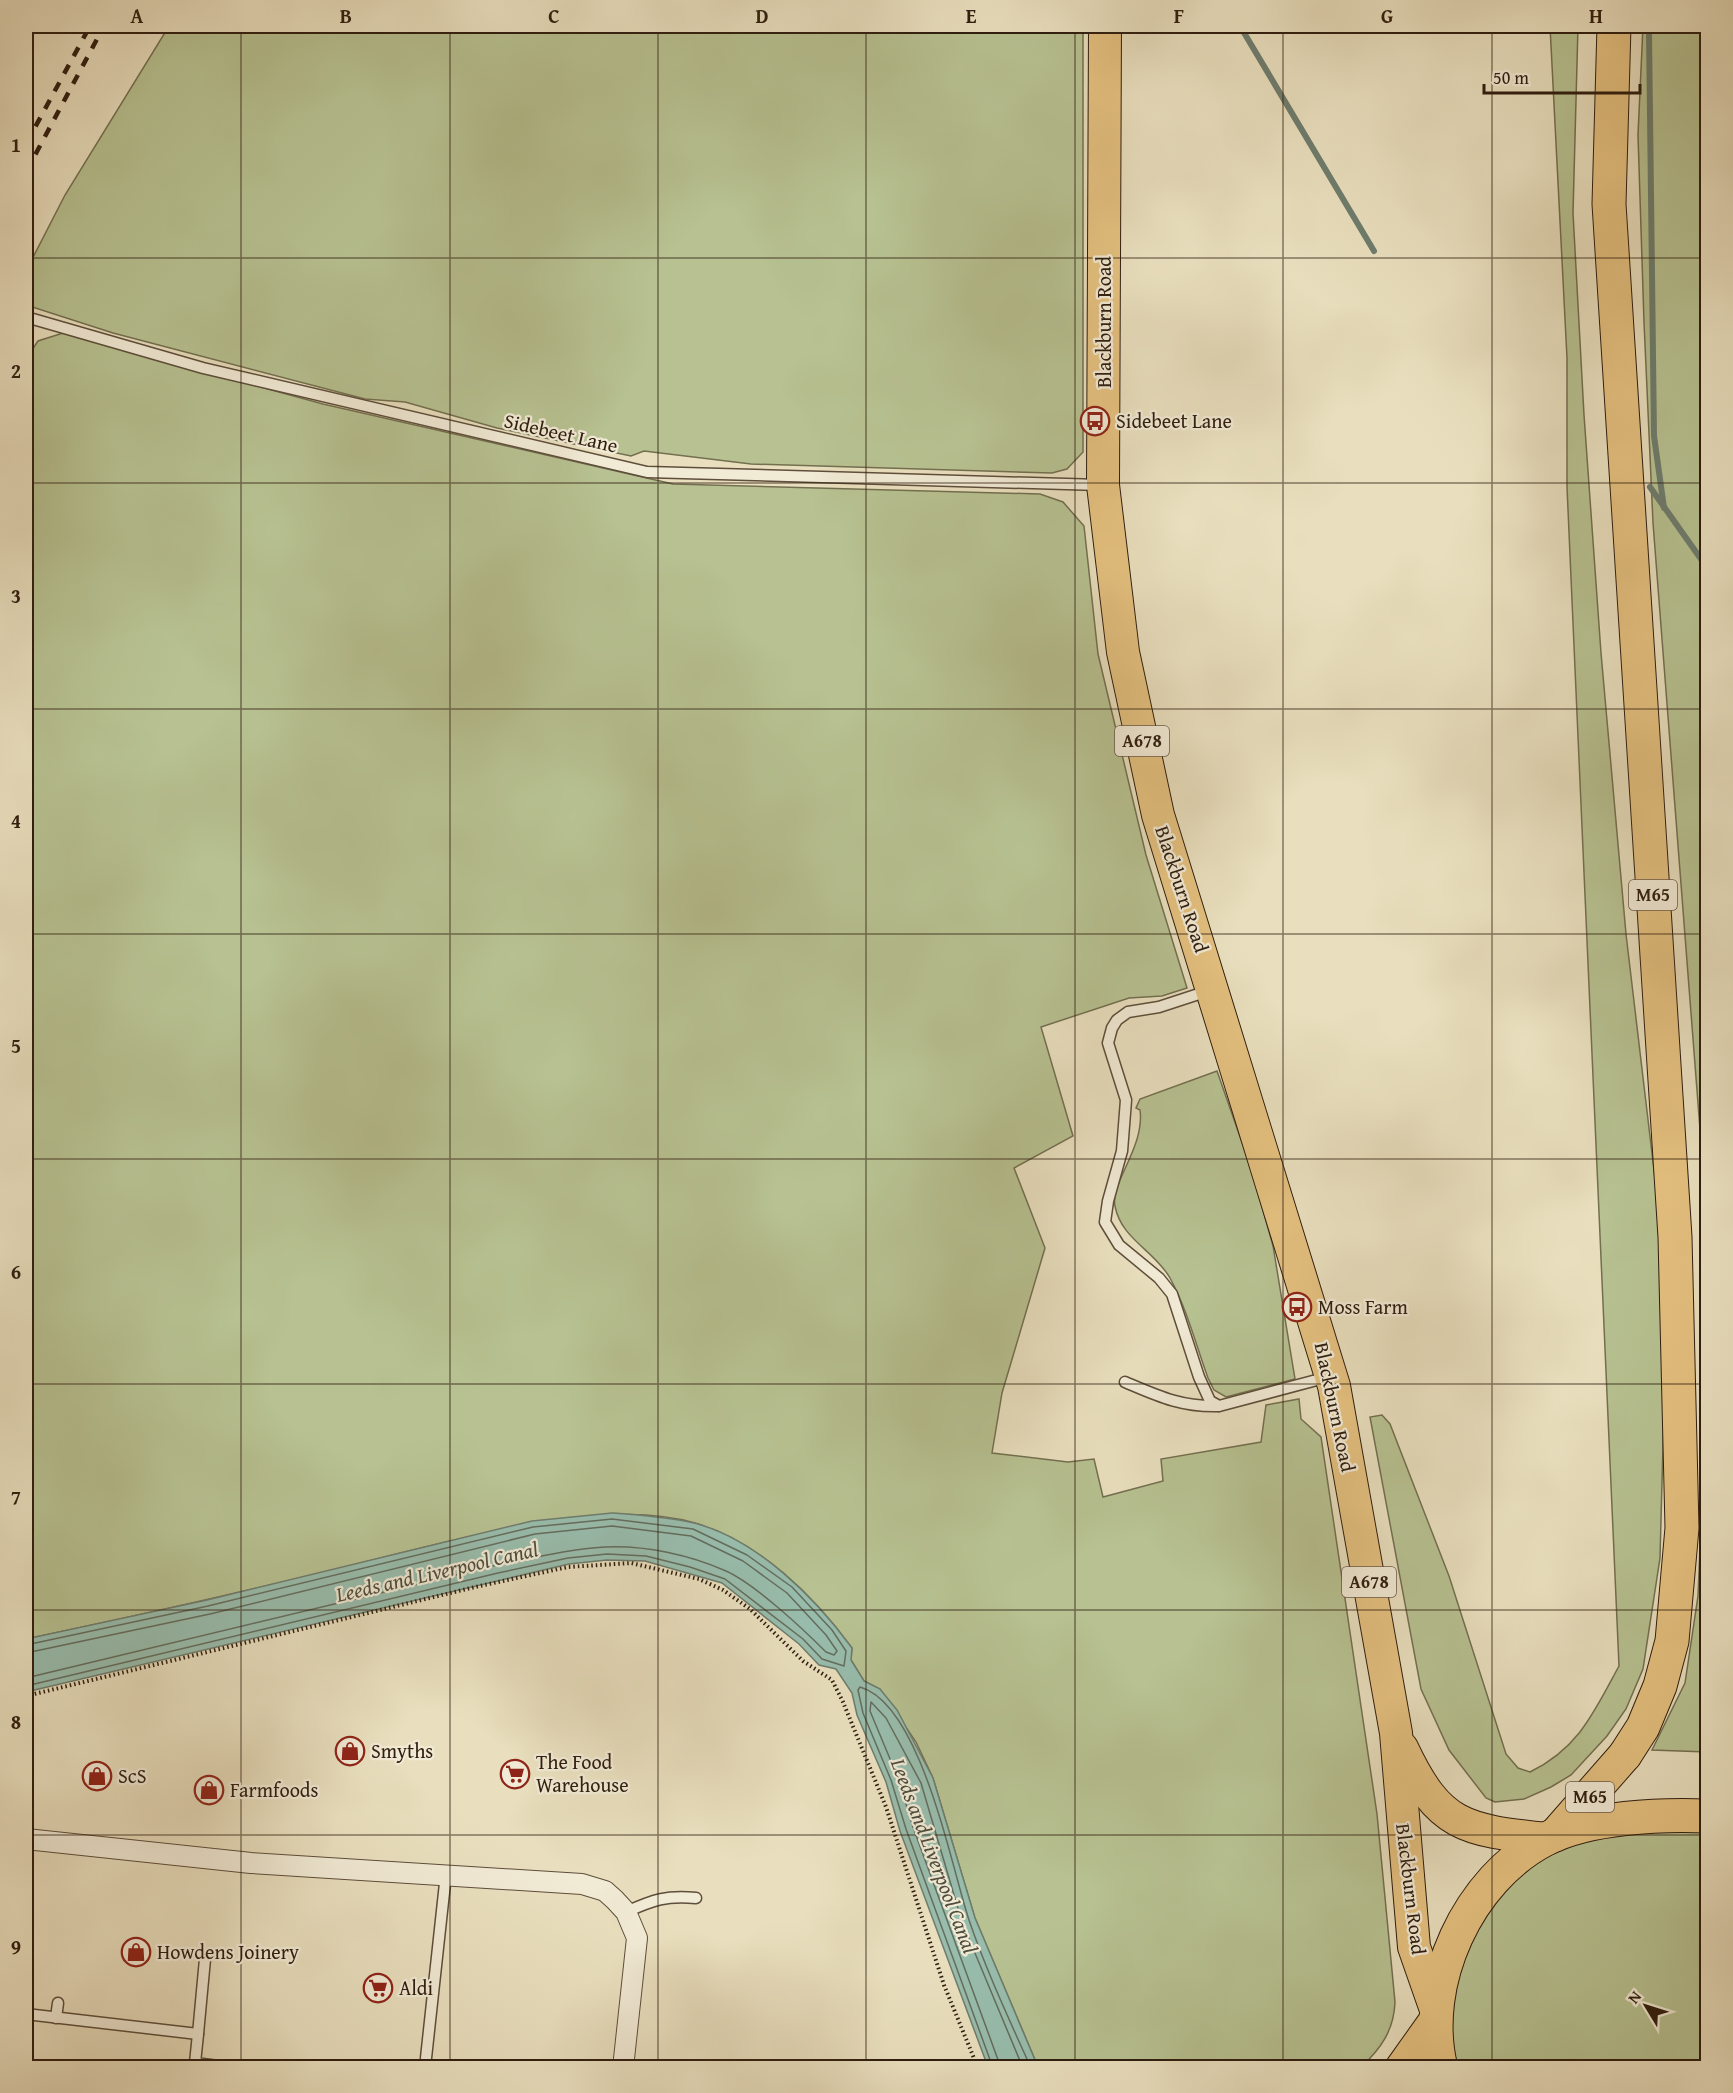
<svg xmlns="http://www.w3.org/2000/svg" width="1733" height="2093" viewBox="0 0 1733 2093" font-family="'Gentium Book Plus',serif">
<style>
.green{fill:#b7c191;stroke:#736f50;stroke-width:1.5}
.water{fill:#98bdad;stroke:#6e7d6e;stroke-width:1.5}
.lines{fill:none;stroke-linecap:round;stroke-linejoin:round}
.shore{stroke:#646d5e;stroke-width:1.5}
.stream{stroke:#6e7d6e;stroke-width:6}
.service-casing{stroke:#5e4e3b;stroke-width:13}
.minor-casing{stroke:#5e4e3b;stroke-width:22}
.primary-casing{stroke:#2f1d0f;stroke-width:34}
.trunk-casing{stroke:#2f1d0f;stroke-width:35}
.motorway-casing{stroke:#2f1d0f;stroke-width:35}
.path{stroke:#2f1d0f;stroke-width:4;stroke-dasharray:1.5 3;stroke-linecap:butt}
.service{stroke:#f1ead5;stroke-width:10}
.minor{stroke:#f1ead5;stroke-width:20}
.primary{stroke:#e4c07f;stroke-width:32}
.trunk{stroke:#e4c07f;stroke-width:33}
.motorway{stroke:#e4c07f;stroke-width:33}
.rail{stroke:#2f1d0f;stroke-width:4.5;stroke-dasharray:10 10;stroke-linecap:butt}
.grid{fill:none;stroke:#2f1d0f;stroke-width:1.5;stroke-opacity:0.55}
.labels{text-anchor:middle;stroke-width:4.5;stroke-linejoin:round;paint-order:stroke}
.shield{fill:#f1ead5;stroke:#695a4a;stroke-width:1.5}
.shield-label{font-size:18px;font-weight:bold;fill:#2f1d0f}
.street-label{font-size:20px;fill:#2f1d0f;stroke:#f1ead5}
.poi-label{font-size:20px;fill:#2f1d0f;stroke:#f1ead5;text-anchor:start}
.water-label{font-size:21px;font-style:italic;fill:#4e4d3e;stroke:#f1ead5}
.neatline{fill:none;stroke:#2f1d0f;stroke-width:2}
.grid-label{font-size:20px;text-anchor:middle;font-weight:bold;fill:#2f1d0f}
</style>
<rect width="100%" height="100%" fill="#e9dfbe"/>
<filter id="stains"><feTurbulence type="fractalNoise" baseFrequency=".00333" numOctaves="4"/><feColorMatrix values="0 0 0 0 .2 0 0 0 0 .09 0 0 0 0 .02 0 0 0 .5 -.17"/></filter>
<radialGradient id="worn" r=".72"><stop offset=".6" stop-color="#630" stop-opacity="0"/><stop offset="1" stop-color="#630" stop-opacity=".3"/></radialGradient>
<g class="green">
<polygon points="169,26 1083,26 1083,452 1067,469 1052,473 751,464 644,451 631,456 497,428 405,402 365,399 113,333 26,305 26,271 65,195"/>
<path d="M1550 26H1578L1573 213 1584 415 1601 653 1626 934 1660 1221 1664 1407 1660 1558 1643 1669 1626 1709 1607 1736 1571 1775 1551 1787 1524 1799 1495 1802 1486 1798 1449 1750 1421 1689 1370 1417 1382 1415 1390 1424 1449 1576 1506 1754 1518 1768 1530 1772C1579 1748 1594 1712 1619 1666L1567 487V358Z"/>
<polygon points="1643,26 1708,26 1707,1752 1652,1750 1685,1683 1698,1596 1704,1450 1701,1142 1653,523 1644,322 1638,135"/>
<path d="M63 333 323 404 673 484 1040 494 1063 502 1084 526 1098 654 1146 855 1187 988 1162 996 1129 998 1041 1027 1073 1136 1014 1168 1045 1248 1002 1393 992 1453 1068 1462 1094 1459 1103 1497 1163 1481 1161 1459 1261 1442 1266 1405 1299 1399 1301 1419 1321 1437 1377 1814 1395 2002C1394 2030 1381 2049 1360 2068L1038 2067 975 1918 933 1778 916 1742 880 1689 864 1681 851 1660 852 1648C814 1596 760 1542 695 1523 645 1509 597 1515 547 1522 469 1534 394 1555 317 1574 220 1597 123 1619 26 1639V359L38 341Z"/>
<path d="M1217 1071 1252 1171 1273 1246 1295 1379 1226 1397 1214 1390 1208 1378C1196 1345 1187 1309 1170 1278 1155 1251 1121 1239 1115 1206 1110 1183 1145 1147 1140 1110L1136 1108 1140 1099Z"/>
<polygon points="1707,1816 1707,2067 1443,2068 1447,1962 1547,1839"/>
</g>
<path class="water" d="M612 1513C639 1515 667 1517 694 1523 757 1539 815 1598 852 1648L851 1660 864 1681 880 1689 897 1710 933 1778 975 1918 1038 2067H988L900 1831 886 1782 857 1715 852 1693 836 1669 819 1665 799 1644 722 1583 645 1561 607 1560 569 1564 26 1692V1639L207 1600 532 1521Z"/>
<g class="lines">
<g class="shore">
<polyline points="26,1645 208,1606 533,1527 612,1519 693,1529 747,1555 792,1587 832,1630 846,1651 844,1666 822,1659 803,1639 725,1579 690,1567 646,1556 607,1554 568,1558 498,1573 26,1686"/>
<path d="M26 1653 210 1614 535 1534 612 1526 691 1536 743 1561 787 1593 826 1635 837 1651 834 1655 826 1652C803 1629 755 1584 726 1571 690 1555 645 1545 605 1547 568 1549 533 1558 497 1565L26 1678"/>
<path d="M993 2068 906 1829 891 1780 863 1713 858 1690 860 1687C921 1704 951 1866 969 1920 986 1970 1009 2019 1031 2068"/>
<polyline points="1001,2068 913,1827 898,1778 870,1711 871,1702 886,1718 921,1783 962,1922 1023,2068"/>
</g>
<g class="stream">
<polyline points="1240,26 1374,251"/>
<polyline points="1649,33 1654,436 1664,508"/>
<polyline points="1650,487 1708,569"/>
</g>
<g class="service-casing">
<g id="service">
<polyline points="26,317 203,368 647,472 1100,485"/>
<polyline points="1211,990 1159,1007 1128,1012 1117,1020 1112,1028 1108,1043 1126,1100 1122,1151 1108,1201 1105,1222 1119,1245 1159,1278 1172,1294 1199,1377 1210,1401 1219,1406 1328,1377"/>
<path d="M1125 1382C1158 1396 1181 1407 1218 1406"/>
<path d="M626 1912C653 1900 666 1895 696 1898"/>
<polyline points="26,2014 198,2034 205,1959"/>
<polyline points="56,2018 58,2003"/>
<polyline points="198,2034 195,2063 234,2068"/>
<polyline points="426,2058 446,1874"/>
</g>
</g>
<g class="minor-casing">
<polyline id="minor" points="26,1839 251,1863 582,1884 605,1891 615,1900 626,1912 637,1938 623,2068"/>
</g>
<g class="primary-casing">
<g id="primary">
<polyline points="1105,26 1103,485 1123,652 1158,815 1334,1386 1396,1733 1414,1947 1435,2007"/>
<path d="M1402 1748C1439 1827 1464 1830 1547 1839"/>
</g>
</g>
<g class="trunk-casing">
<g id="trunk">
<polyline points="1555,1835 1625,1755"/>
<polyline points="1402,2068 1434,2023"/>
<path d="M1441 2068C1420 1983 1468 1879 1546 1839 1589 1817 1660 1814 1708 1816"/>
</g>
</g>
<g class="motorway-casing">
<polyline id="motorway" points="1614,26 1609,204 1675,1237 1682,1528 1672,1641 1660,1686 1643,1727 1625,1755"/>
</g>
<g class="path">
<polyline points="26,1696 475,1587 568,1567 631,1563 699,1579 723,1590 750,1609 803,1661 832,1680 843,1702 886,1807 944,1985 978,2068"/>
<polyline points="473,2062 474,2068"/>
<polyline points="1366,2068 1369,2068"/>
</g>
<use href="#service" class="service"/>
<use href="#minor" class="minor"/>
<use href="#primary" class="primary"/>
<use href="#trunk" class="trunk"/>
<use href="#motorway" class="motorway"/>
<g class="rail">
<polyline points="26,144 90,26"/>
<polyline points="26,172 104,26"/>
</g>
</g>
<path class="grid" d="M241 26V2068M450 26V2068M658 26V2068M866 26V2068M1075 26V2068M1283 26V2068M1492 26V2068M26 258H1708M26 483H1708M26 709H1708M26 934H1708M26 1159H1708M26 1384H1708M26 1610H1708M26 1835H1708"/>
<defs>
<g id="bus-ring" transform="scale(1.5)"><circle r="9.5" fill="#f1ead5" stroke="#8f2418" stroke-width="1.5"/><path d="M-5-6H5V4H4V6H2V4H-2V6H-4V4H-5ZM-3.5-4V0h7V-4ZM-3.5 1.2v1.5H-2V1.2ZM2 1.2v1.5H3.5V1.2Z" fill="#8f2418"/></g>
<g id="shop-ring" transform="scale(1.5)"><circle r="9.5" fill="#f1ead5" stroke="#8f2418" stroke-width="1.5"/><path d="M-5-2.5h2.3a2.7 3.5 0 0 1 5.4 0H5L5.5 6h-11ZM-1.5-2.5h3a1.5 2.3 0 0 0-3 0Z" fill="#8f2418"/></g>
<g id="supermarket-ring" transform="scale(1.5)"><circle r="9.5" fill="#f1ead5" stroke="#8f2418" stroke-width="1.5"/><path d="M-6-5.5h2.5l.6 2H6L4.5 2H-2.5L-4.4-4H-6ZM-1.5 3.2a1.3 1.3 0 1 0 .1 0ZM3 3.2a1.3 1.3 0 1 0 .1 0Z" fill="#8f2418"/></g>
</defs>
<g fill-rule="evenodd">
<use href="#bus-ring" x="1095" y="421"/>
<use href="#bus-ring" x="1297" y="1307"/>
<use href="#shop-ring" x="350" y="1751"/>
<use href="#supermarket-ring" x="515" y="1774"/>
<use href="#shop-ring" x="97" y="1776"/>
<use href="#shop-ring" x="209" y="1790"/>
<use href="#shop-ring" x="136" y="1952"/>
<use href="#supermarket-ring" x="378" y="1988"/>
</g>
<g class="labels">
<g class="shield">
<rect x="1115" y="726" width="54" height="30" rx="4.5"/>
<rect x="1629" y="880" width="48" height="30" rx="4.5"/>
<rect x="1342" y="1567" width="54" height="30" rx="4.5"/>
<rect x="1566" y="1782" width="48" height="30" rx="4.5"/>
</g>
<g class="shield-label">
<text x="1142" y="747">A678</text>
<text x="1653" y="901">M65</text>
<text x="1369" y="1588">A678</text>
<text x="1590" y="1803">M65</text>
</g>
<g class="street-label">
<text transform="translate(1104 322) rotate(-90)" y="7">Blackburn Road</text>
<text transform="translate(561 433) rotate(13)" y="7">Sidebeet Lane</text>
<text transform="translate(1182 889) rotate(72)" y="7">Blackburn Road</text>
<text transform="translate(1335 1407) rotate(78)" y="7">Blackburn Road</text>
<text transform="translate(1411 1889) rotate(83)" y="7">Blackburn Road</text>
</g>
<g class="poi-label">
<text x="1116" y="428">Sidebeet Lane</text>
<text x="1318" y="1314">Moss Farm</text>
<text x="371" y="1758">Smyths</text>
<text x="536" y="1769">The Food<tspan x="536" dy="23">Warehouse</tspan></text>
<text x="118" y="1783">ScS</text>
<text x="230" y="1797">Farmfoods</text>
<text x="157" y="1959">Howdens Joinery</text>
<text x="399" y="1995">Aldi</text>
</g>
<g class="water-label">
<text transform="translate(437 1572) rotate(-13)" y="7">Leeds and Liverpool Canal</text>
<text transform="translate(934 1856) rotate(69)" y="7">Leeds and Liverpool Canal</text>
</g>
</g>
<rect width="1733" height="2093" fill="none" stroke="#e9dfbe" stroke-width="66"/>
<g transform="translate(1646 2006) rotate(308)" stroke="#f1ead5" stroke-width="4.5" paint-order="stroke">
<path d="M0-4.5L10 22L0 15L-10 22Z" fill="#2f1d0f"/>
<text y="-9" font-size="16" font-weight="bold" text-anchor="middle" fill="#2f1d0f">N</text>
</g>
<path d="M1484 84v9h156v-9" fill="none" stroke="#2f1d0f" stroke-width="3"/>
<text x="1493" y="84" font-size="18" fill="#2f1d0f" stroke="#f1ead5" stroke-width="4.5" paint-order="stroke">50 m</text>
<rect x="33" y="33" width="1667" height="2027" class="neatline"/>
<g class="grid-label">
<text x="137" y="23">A</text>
<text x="346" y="23">B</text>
<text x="554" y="23">C</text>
<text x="762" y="23">D</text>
<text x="971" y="23">E</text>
<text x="1179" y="23">F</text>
<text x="1387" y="23">G</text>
<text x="1596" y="23">H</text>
<text x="16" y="152">1</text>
<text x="16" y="378">2</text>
<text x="16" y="603">3</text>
<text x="16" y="828">4</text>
<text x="16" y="1053">5</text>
<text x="16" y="1279">6</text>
<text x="16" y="1504">7</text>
<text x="16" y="1729">8</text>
<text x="16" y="1954">9</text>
</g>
<rect width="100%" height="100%" filter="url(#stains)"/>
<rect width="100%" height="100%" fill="url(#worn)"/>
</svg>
